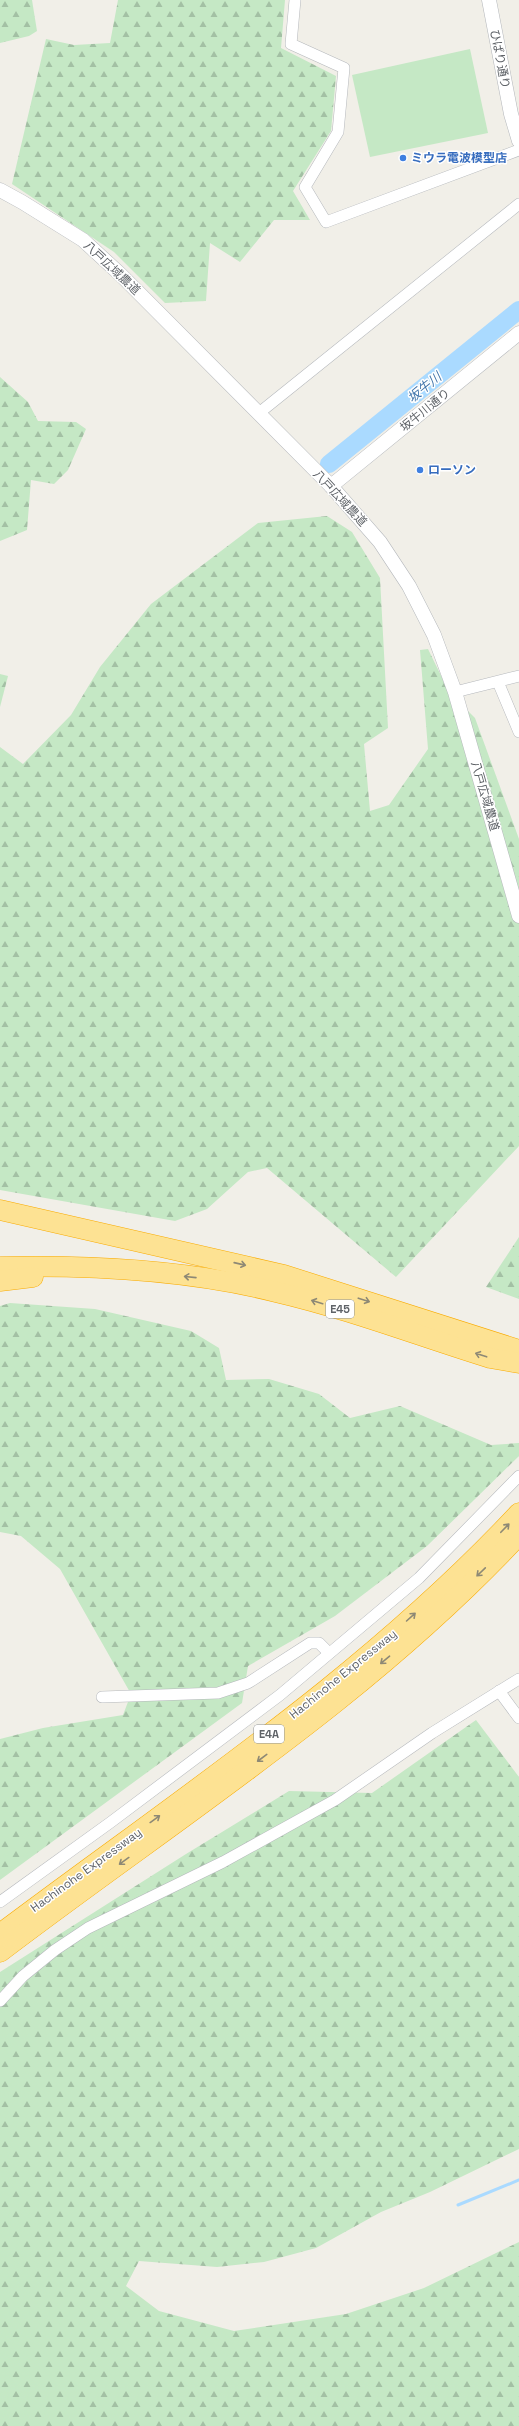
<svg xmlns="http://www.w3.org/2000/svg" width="519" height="2426" viewBox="0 0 519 2426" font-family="'Space Grotesk','Noto Sans JP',sans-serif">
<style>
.grass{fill:#c5e8c5}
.forest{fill:url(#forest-firs)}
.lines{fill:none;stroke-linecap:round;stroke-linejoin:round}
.stream{stroke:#aadaff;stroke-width:3}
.river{stroke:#aadaff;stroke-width:18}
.minor-casing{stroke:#b5b8bc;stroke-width:12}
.tertiary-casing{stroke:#b5b8bc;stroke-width:15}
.motorway-casing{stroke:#f9ab00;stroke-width:21}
.minor{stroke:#fff;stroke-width:11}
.tertiary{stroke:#fff;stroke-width:14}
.motorway{stroke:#fde293;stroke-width:20}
.oneway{stroke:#8e8975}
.shop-dot{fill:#3f7fe0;stroke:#fff;stroke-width:1.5}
.labels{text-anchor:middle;stroke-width:3;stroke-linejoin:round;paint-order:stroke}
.shield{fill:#fff;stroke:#8f9295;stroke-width:1}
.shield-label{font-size:11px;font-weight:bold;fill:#5f6368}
.street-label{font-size:12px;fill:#5f6368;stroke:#fff}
.shop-label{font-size:12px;font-weight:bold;fill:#366cbe;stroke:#fff;text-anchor:start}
.water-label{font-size:13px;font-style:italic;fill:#4174aa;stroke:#fff}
</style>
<defs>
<pattern id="forest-firs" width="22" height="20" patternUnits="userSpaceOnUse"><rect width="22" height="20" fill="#c5e8c5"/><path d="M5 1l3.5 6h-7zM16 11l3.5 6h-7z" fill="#a3c0a4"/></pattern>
</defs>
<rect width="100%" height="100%" fill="#f1efe8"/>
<polygon class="grass" points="470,49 488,133 370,157 352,75"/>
<g class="forest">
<polygon points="0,0 32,0 37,31 29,36 0,43"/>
<polygon points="118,0 285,0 281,48 336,76 331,131 293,191 310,220 274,220 240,262 210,243 206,301 165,303 114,252 12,184 46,39 74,45 110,43"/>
<polygon points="0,377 28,402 38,421 76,422 86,429 68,470 54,484 31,480 27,530 0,541"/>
<polygon points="327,516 352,532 380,578 388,728 364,744 370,811 389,805 428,749 420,650 428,649 449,692 475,718 519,839 519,1146 396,1277 267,1168 248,1172 207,1209 175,1221 0,1190 0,747 23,764 71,715 100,667 151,604 258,523"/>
<polygon points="0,674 8,676 0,707"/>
<polygon points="519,1237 519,1299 486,1287"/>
<polygon points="10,1303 95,1309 191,1331 219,1348 226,1380 269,1379 319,1394 350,1418 400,1406 491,1445 519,1443 519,1456 427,1546 335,1616 248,1666 242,1703 0,1880 0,1739 43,1728 123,1715 131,1694 60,1569 21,1536 0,1532 0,1306"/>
<polygon points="476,1720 519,1777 519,2149 430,2192 381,2212 316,2248 264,2262 217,2267 139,2261 126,2286 159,2311 234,2331 346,2314 424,2288 519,2242 519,2426 0,2426 0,1972 186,1854 289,1791 372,1793"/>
</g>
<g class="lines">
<polyline class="stream" points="458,2205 519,2180"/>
<polyline class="river" points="329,464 519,310"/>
<g class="minor-casing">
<g id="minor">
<polyline points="295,0 291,44 344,68 338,132 305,187 326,222 519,150"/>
<polyline points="259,413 519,204"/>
<polyline points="498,682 519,732"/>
<polyline points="455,692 519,676"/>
<polyline points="499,1691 519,1718"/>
<polyline points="102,1697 218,1693 248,1683 310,1643 319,1643 329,1653"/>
<polyline points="0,1902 111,1822 280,1695 419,1578 519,1476"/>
<polyline points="0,2001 23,1976 55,1950 88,1928 223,1862 335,1800 432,1733 519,1679"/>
</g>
</g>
<g class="tertiary-casing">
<g id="tertiary">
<polyline points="489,0 511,114 519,141"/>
<polyline points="0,190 22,202 83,240 121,275 331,486 380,542 409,586 434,635 455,692 519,916"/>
<polyline points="331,486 519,333"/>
</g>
</g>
<g class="motorway-casing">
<g id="motorway">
<polyline points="0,1210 284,1275 519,1350"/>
<path d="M0 1267C90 1265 188 1270 276 1292 349 1309 419 1336 490 1358L519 1363"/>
<polyline points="0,1281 33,1277"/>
<path d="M0 1934C178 1800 366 1677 519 1513"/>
<path d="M0 1952C176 1818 367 1698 519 1535"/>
</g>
</g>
<use href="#minor" class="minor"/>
<use href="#tertiary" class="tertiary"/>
<use href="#motorway" class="motorway"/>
</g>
<defs><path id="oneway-shaft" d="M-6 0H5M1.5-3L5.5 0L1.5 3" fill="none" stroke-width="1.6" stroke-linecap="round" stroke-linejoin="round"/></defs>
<g class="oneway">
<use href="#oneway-shaft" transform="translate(240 1264) rotate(13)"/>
<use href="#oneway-shaft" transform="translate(190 1277) rotate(-174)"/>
<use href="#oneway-shaft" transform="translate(364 1300) rotate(18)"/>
<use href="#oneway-shaft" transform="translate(317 1302) rotate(-163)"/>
<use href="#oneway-shaft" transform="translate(481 1355) rotate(-162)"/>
<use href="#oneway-shaft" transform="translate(505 1528) rotate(-46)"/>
<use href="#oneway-shaft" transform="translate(481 1572) rotate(136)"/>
<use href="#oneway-shaft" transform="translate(411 1617) rotate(-42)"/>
<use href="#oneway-shaft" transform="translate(385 1660) rotate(140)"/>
<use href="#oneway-shaft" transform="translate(262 1758) rotate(143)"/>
<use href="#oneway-shaft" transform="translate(155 1819) rotate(-36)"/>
<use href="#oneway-shaft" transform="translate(124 1861) rotate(144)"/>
</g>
<g class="shop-dot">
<circle cx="403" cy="158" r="4"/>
<circle cx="420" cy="470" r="4"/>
</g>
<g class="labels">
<g class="shield">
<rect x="326" y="1300" width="28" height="18" rx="3"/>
<rect x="254" y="1725" width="30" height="18" rx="3"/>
</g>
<g class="shield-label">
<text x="340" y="1313">E45</text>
<text x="269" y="1738">E4A</text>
</g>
<g class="street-label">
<text transform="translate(500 59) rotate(79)" y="4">ひばり通り</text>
<text transform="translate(112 268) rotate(43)" y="4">八戸広域農道</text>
<text transform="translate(425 410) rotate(-39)" y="4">坂牛川通り</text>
<text transform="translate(340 498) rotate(47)" y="4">八戸広域農道</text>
<text transform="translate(485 796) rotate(74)" y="4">八戸広域農道</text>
<text transform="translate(343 1674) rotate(-39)" y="4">Hachinohe Expressway</text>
<text transform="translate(86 1870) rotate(-36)" y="4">Hachinohe Expressway</text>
</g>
<g class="shop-label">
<text x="411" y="162">ミウラ電波模型店</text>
<text x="428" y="474">ローソン</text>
</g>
<g class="water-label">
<text transform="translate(424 387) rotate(-39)" y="5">坂牛川</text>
</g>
</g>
</svg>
